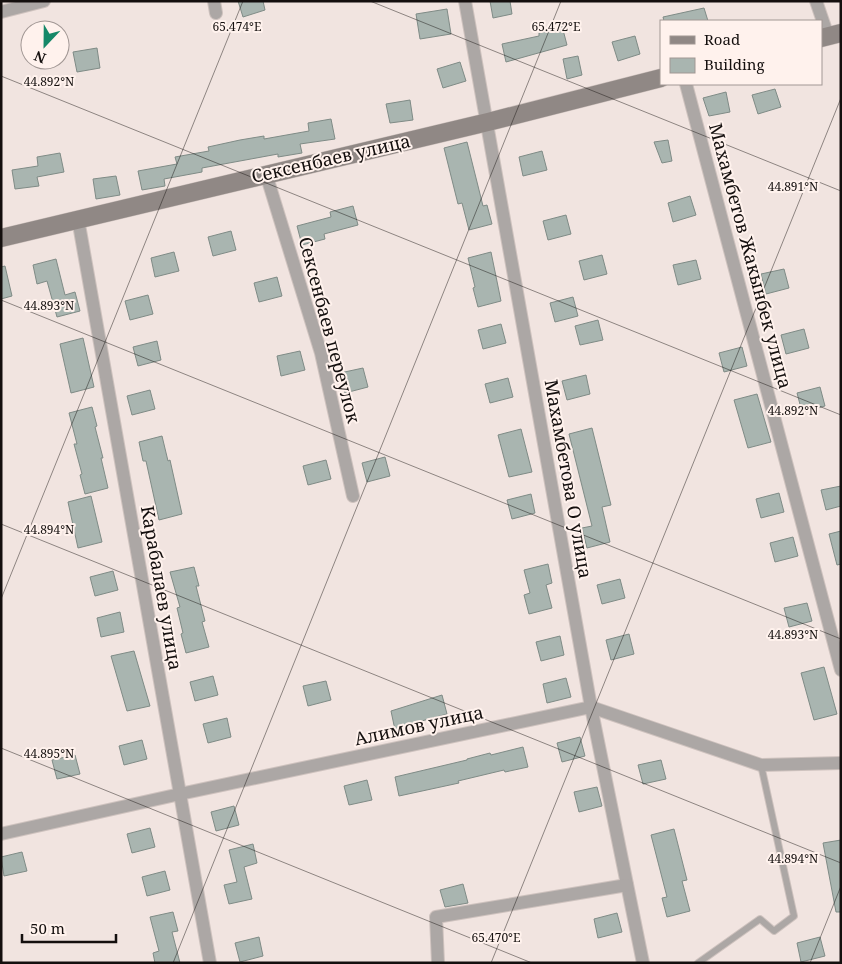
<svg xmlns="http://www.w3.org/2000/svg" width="842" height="964" viewBox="0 0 842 964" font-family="'Noto Serif',serif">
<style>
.building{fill:#a9b5b0;stroke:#7f8b86}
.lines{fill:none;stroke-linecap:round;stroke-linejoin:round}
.lane-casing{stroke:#cec2be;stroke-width:8}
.street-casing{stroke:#cec2be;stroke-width:14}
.secondary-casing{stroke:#cec2be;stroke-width:19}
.lane{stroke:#aca7a5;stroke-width:6}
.street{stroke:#aca7a5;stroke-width:12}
.secondary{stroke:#908885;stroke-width:18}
.ticks{fill:none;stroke:#140f0e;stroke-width:1;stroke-opacity:0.45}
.labels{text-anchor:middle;stroke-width:4;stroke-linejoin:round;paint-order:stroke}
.street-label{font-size:18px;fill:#140f0e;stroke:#fff2ed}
.ticks-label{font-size:12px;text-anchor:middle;fill:#140f0e;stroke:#fff2ed;stroke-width:4;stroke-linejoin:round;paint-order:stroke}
</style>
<rect width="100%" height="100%" fill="#f1e4e0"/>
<g class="building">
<polygon points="238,1 263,1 265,10 243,17"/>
<polygon points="490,1 510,1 512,14 493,18"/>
<polygon points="704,8 708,21 664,21 663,17"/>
<polygon points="447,9 451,34 420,39 416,14"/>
<polygon points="562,26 567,45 506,62 502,44 539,36 539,33"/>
<polygon points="635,36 640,54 618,61 612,42"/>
<polygon points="97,48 100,68 77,72 73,52"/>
<polygon points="578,56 582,75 567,79 563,59"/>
<polygon points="460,62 466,81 443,88 437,69"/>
<polygon points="775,89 781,107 758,114 752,95"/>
<polygon points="726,92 730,112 709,116 703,98"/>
<polygon points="410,100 413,120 390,123 386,104"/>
<polygon points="331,119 335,139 300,144 302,153 278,157 278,154 202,168 202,172 164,179 165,186 142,190 138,171 177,164 175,157 209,151 208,147 240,140 264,136 264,139 309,131 308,123"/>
<polygon points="668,140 672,161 662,163 654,142"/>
<polygon points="467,142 483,206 487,205 492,224 469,230 462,203 458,204 444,148"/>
<polygon points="542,151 547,170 523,176 519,157"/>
<polygon points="60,153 64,172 37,177 39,186 15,189 12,170 38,166 37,157"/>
<polygon points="116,176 120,195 96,199 93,179"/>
<polygon points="690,196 696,215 673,222 668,203"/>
<polygon points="353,206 358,225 324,234 325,239 302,245 297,226 331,217 330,212"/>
<polygon points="566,215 571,234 548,240 543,221"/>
<polygon points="231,231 236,250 213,256 208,237"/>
<polygon points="174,252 179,271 155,277 151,258"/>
<polygon points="491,252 501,301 478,307 473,288 475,287 468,258"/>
<polygon points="602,255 607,274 584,280 579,261"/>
<polygon points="56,259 65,295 75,292 80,311 57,317 47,281 37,284 33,265"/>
<polygon points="696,260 701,279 678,285 673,265"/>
<polygon points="5,266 12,296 1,299 1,267"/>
<polygon points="784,269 789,288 766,294 761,274"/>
<polygon points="277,277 282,296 259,302 254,283"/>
<polygon points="148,295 153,314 130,320 125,301"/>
<polygon points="573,297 578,316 555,322 550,303"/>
<polygon points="598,320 603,340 580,345 575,326"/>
<polygon points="501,324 506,343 483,349 478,330"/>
<polygon points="804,329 809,348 786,354 781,335"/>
<polygon points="83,338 94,387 71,393 60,344"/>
<polygon points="157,341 161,360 138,366 133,347"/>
<polygon points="742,347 747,366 724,372 719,353"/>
<polygon points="300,351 305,370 281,376 277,356"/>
<polygon points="363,368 368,387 345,393 340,373"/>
<polygon points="586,375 590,394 567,400 562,381"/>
<polygon points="508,378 513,397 490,403 485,384"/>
<polygon points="820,387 825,406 802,412 797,393"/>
<polygon points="150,390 155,409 132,415 127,396"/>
<polygon points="757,394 771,442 748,448 734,400"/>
<polygon points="92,407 97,426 95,427 103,458 101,458 108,488 85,494 80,475 82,474 74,444 77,444 69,413"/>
<polygon points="592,428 611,505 602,507 610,542 587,548 582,528 592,526 569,434"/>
<polygon points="521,429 532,472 509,477 498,435"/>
<polygon points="162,436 168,461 170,460 182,514 159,520 146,461 143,461 139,442"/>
<polygon points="385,457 390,476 367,482 362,463"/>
<polygon points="326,460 331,479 308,485 303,466"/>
<polygon points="841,486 841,506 826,510 821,490"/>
<polygon points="779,493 784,512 761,518 756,499"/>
<polygon points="531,494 535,513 512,519 507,500"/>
<polygon points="91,496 102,542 78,548 68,502"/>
<polygon points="841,531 841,564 837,565 829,534"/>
<polygon points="793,537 798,556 775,562 770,543"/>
<polygon points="548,564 552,583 546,585 552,608 529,614 524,595 530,593 524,570"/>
<polygon points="194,567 199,586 196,586 205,621 202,622 209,647 186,653 181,634 183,633 177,608 180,607 170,572"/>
<polygon points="113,571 118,590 95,596 90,577"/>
<polygon points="620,579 625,598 602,604 597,585"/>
<polygon points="807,603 812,621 789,627 784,608"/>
<polygon points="120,612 124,632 101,637 97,618"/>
<polygon points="629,634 634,654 611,660 606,640"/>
<polygon points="560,636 564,655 541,661 536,642"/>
<polygon points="134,651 150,706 127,711 111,656"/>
<polygon points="824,667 837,714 814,720 801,673"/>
<polygon points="213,676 218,695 195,701 190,682"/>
<polygon points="566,678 571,697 547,703 543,684"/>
<polygon points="326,681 331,700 308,706 303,686"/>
<polygon points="442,695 447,714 418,722 419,724 395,730 391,711"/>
<polygon points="227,718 231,737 208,743 203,724"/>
<polygon points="580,737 585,756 562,762 557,743"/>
<polygon points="142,740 147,759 124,765 119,746"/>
<polygon points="523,747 528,767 505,772 504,770 458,781 459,783 399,796 395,777 467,760 467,759 490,753 491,755"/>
<polygon points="75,755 80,774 57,779 52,760"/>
<polygon points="661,760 666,779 643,784 638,765"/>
<polygon points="367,780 372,800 349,805 344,786"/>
<polygon points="597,787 602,806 579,812 574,792"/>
<polygon points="234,806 239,825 216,831 211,812"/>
<polygon points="150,828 155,847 132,853 127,834"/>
<polygon points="674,829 687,880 682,881 690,911 667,917 662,898 667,897 651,835"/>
<polygon points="841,840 841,912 836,912 823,843"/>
<polygon points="253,844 257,863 244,867 252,899 229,904 224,885 237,882 229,850"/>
<polygon points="22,852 27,871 4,876 1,857"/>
<polygon points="165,871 170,890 147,896 142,877"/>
<polygon points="463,884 468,903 445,907 440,890"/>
<polygon points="173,912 178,931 172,932 180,963 155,963 153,953 159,951 150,917"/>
<polygon points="617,913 622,932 598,938 594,919"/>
<polygon points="259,937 263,956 240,962 235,943"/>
<polygon points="820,937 825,956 801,962 797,943"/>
</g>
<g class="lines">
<g class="lane-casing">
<polyline id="lane" points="698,963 760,919 774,931 794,916 761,765"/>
</g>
<g class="street-casing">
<g id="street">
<polyline points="214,1 216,13"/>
<polyline points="465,1 591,707 643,963"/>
<polyline points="816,1 828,36"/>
<polyline points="1,12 44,1"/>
<polyline points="686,84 841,670"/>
<polyline points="266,174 321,353 353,496"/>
<polyline points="78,219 210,963"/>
<polyline points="1,834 180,794 591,707 761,765 841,763"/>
<polyline points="438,963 436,917 627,885"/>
</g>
</g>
<g class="secondary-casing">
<g id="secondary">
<polyline points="821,38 841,33"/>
<polyline points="1,238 488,122 661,78"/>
</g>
</g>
<use href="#lane" class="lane"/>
<use href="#street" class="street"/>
<use href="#secondary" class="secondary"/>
</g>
<path class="ticks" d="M370 1 841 191M1 76 841 415M1 300 841 639M1 524 841 863M1 599 243 1M1 748 532 963M173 963 561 1M491 963 841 98M810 963 841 886"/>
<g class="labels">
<g class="street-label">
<text transform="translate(331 159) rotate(-13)" y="6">Сексенбаев улица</text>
<text transform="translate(750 256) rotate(75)" y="6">Махамбетов Жакынбек улица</text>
<text transform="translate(329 330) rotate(75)" y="6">Сексенбаев переулок</text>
<text transform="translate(568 479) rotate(80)" y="6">Махамбетова О улица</text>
<text transform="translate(161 588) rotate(80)" y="6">Карабалаев улица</text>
<text transform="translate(419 726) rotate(-12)" y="6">Алимов улица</text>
</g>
</g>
<g class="ticks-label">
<text x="237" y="31">65.474°E</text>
<text x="556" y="31">65.472°E</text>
<text x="49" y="86">44.892°N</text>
<text x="793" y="191">44.891°N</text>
<text x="49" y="310">44.893°N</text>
<text x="793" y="415">44.892°N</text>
<text x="49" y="534">44.894°N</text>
<text x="793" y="639">44.893°N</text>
<text x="49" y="758">44.895°N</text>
<text x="793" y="863">44.894°N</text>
<text x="496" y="942">65.470°E</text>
</g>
<rect width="842" height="964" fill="none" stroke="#140f0e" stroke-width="5"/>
<rect x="660" y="20" width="162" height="65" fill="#fff2ed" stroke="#a19794"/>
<rect x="670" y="36" width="25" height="8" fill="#908885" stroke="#a19794"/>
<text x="704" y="45" font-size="15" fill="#140f0e">Road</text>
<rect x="670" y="58" width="25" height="15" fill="#a9b5b0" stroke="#a19794"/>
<text x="704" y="70" font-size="15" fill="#140f0e">Building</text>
<g transform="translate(45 45) rotate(202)"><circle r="24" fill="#fff2ed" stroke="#a19794"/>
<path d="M0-4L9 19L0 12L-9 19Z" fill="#158868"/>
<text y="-8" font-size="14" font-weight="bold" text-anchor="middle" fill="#140f0e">N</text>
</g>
<path d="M22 934v8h94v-8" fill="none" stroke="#140f0e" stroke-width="2.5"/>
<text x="30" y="934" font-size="15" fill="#140f0e" stroke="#fff2ed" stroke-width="4" paint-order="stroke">50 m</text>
</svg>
